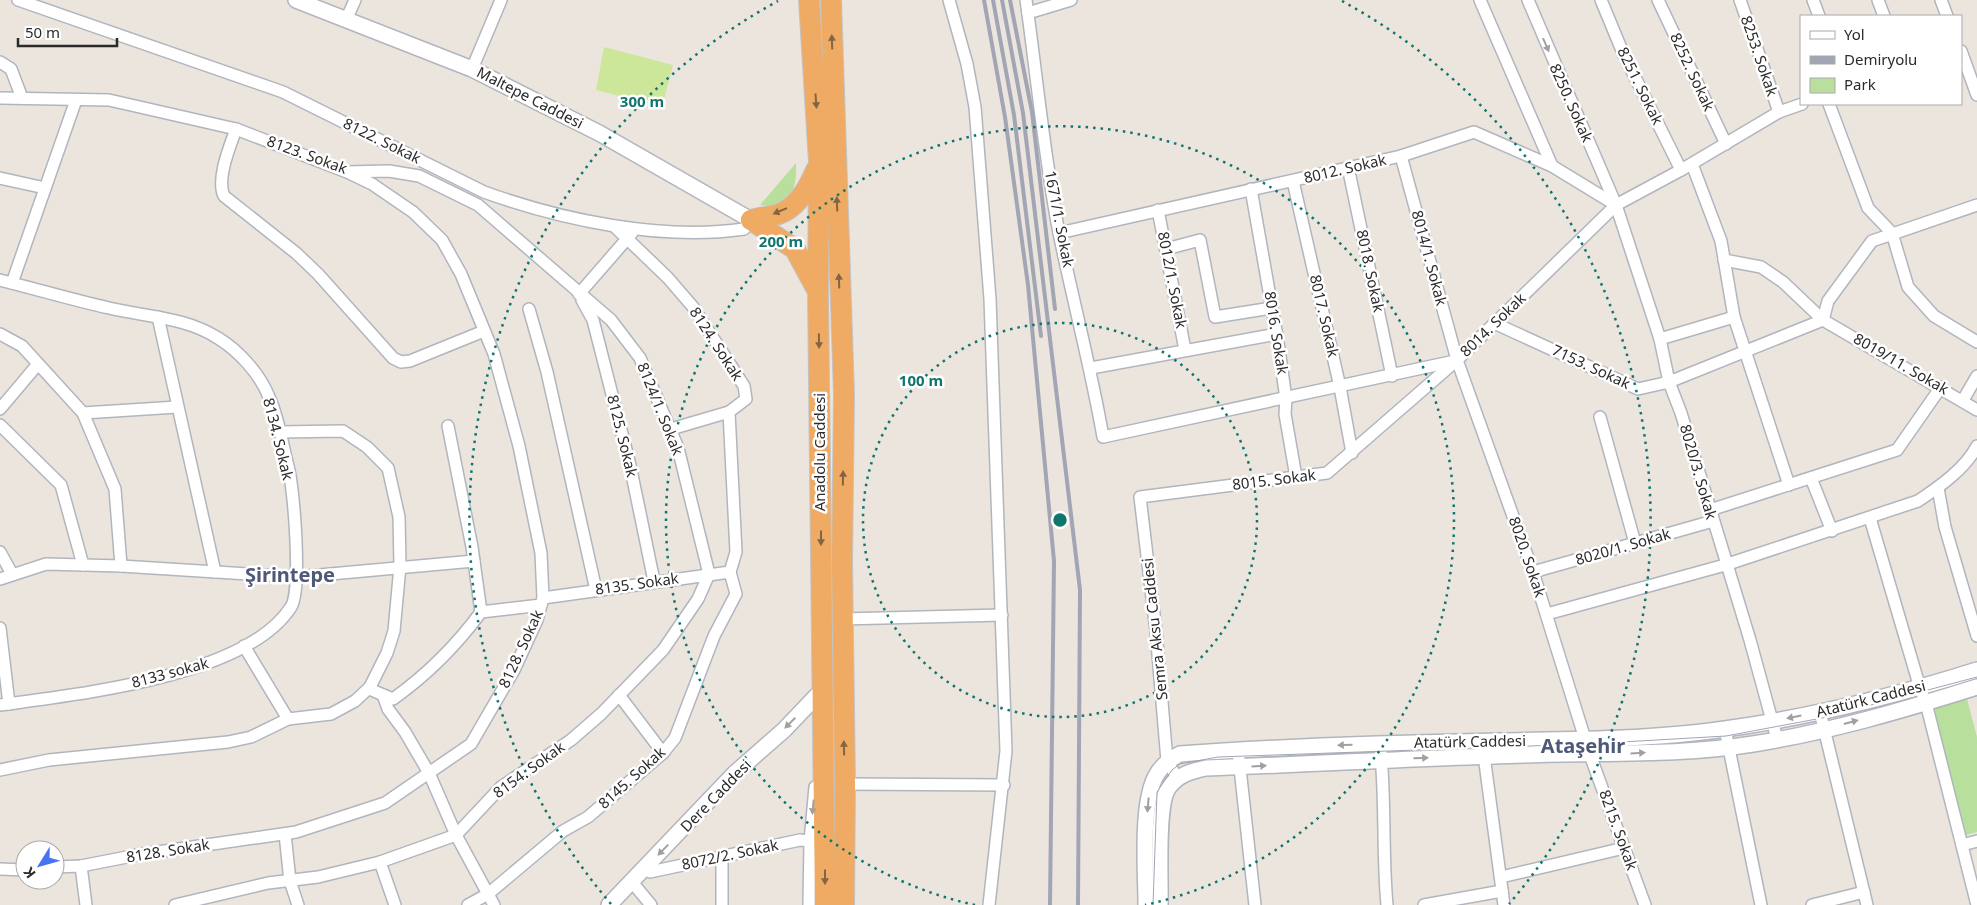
<svg xmlns="http://www.w3.org/2000/svg" width="1977" height="905" viewBox="0 0 1977 905" font-family="'Noto Sans',sans-serif">
<style>
.green{fill:#b9df9d}
.pitch{fill:#cce69a}
.lines{fill:none;stroke-linecap:round;stroke-linejoin:round}
.minor-casing{stroke:#b1b5be;stroke-width:14}
.tertiary-casing{stroke:#b1b5be;stroke-width:18}
.trunk-casing{stroke:#c4c4c4;stroke-width:22}
.minor{stroke:#fff;stroke-width:11}
.tertiary{stroke:#fff;stroke-width:15}
.trunk{stroke:#efaa63;stroke-width:20}
.tram{stroke:#a1a5b4;stroke-width:1}
.rail{stroke:#a1a5b4;stroke-width:4}
.oneway{fill:#836444}
.oneway2{fill:#a0a0a0}
.ring{fill:none;stroke:#0f766e;stroke-width:2.5;stroke-dasharray:2.5 5}
.labels{text-anchor:middle;stroke-width:5;stroke-linejoin:round;paint-order:stroke}
.street-label{font-size:15px;fill:#2b2b2b;stroke:#fff}
.district-label{font-size:20px;font-weight:bold;fill:#4e5979;stroke:#fff}
.centre{fill:#0f766e;stroke:#fff;stroke-width:2.5}
.ring-label{font-size:15px;text-anchor:middle;font-weight:bold;fill:#0f766e;stroke:#fff;stroke-width:5;stroke-linejoin:round;paint-order:stroke}
</style>
<rect width="100%" height="100%" fill="#ece5de"/>
<g class="green">
<path d="M796 163C797 189 791 209 760 205Z"/>
<polygon points="1967,699 1977,737 1977,832 1966,835 1933,707"/>
</g>
<polygon class="pitch" points="604,47 673,65 662,107 596,90"/>
<g class="lines">
<g class="minor-casing">
<g id="minor">
<path d="M18 0 283 92 484 192C562 220 661 241 744 229L751 220"/>
<polyline points="949,0 967,64 975,107 990,299 1006,751 989,905"/>
<path d="M1026 0C1037 77 1044 156 1059 233 1073 301 1091 368 1103 437L1455 361"/>
<polyline points="1480,0 1552,166"/>
<polyline points="1528,0 1616,205 1660,339 1669,382 1681,413 1750,640 1777,739"/>
<polyline points="1601,0 1623,53 1681,170"/>
<polyline points="1658,0 1726,144"/>
<polyline points="1740,0 1779,112"/>
<polyline points="1813,0 1819,16"/>
<polyline points="1878,0 1884,16"/>
<polyline points="1941,0 1947,16"/>
<polyline points="1028,13 1071,0"/>
<polyline points="346,20 355,0"/>
<polyline points="1961,51 1977,95"/>
<polyline points="0,62 11,69 22,98"/>
<polyline points="472,69 501,0"/>
<polyline points="0,98 109,100 236,129 347,172 389,171 419,176 478,205 611,320 640,358 678,448 709,574 698,599 663,650 601,714 571,740 501,787 456,835 380,862 318,877 268,883 175,905"/>
<polyline points="1829,104 1868,208 1892,233 1908,287 1934,316 1977,342"/>
<path d="M236 129C230 146 216 179 224 196L296 253 318 274 393 358 401 362 410 361 484 331"/>
<polyline points="1401,156 1457,360 1533,572 1590,755 1645,905"/>
<polyline points="1692,164 1721,241 1734,317 1789,485"/>
<polyline points="1348,167 1392,376"/>
<polyline points="0,178 45,188"/>
<polyline points="1293,181 1340,387 1352,453"/>
<polyline points="1251,189 1278,342 1286,399 1285,414 1296,477"/>
<polyline points="1158,210 1185,350"/>
<polyline points="1059,233 1401,156 1474,132 1552,166 1616,205"/>
<polyline points="1166,249 1200,240 1215,317 1272,308"/>
<polyline points="1724,260 1761,267 1783,282 1823,320 1977,410"/>
<path d="M0 280C36 289 73 300 109 308 147 317 185 317 218 338 239 351 260 374 269 397 279 418 282 444 288 466 294 488 302 590 291 607 246 677 78 694 0 705"/>
<polyline points="12,283 76,100"/>
<polyline points="579,294 632,233"/>
<polyline points="582,300 593,320 630,465 654,581"/>
<polyline points="529,309 547,372 596,590"/>
<polyline points="158,317 215,572"/>
<polyline points="1494,323 1638,389 1669,382 1823,320 1828,301 1872,241 1977,205"/>
<polyline points="0,334 22,346 83,413 115,489 121,566"/>
<polyline points="1660,339 1734,317"/>
<polyline points="1091,368 1277,334"/>
<polyline points="1963,400 1977,376"/>
<polyline points="0,409 38,364"/>
<polyline points="83,413 177,407"/>
<polyline points="1600,417 1635,543"/>
<polyline points="0,425 61,485 83,565"/>
<polyline points="671,429 729,412"/>
<polyline points="1811,478 1832,531"/>
<polyline points="1938,488 1945,527 1977,636"/>
<polyline points="1710,510 1897,450 1941,387"/>
<polyline points="1870,518 1920,688 1926,703 1977,905"/>
<polyline points="0,552 12,574"/>
<polyline points="1533,572 1713,521"/>
<polyline points="0,579 46,564 121,566 297,577 474,561"/>
<polyline points="543,598 730,572"/>
<polyline points="481,612 541,605"/>
<path d="M1547 614 1725 565 1918 501C1939 487 1965 469 1977 446"/>
<polyline points="842,619 1002,615"/>
<polyline points="0,628 9,704"/>
<polyline points="244,646 288,719"/>
<path d="M370 687 374 691 393 699C428 674 456 646 481 612L472 547 448 426"/>
<polyline points="383,695 388,709 405,732 429,773 456,835 494,905"/>
<polyline points="619,695 663,753"/>
<polyline points="1820,712 1867,905"/>
<polyline points="1725,729 1761,905"/>
<path d="M1380 744C1386 798 1382 851 1387 905"/>
<polyline points="1483,748 1504,905"/>
<polyline points="1238,750 1255,905"/>
<polyline points="0,770 49,760 228,742 251,737 288,719 331,714 355,701 370,687 387,653 394,631 400,566 399,517 388,468 367,447 343,431 279,432"/>
<polyline points="1178,779 1167,761 1156,631 1140,497 1327,473 1457,360 1616,205 1681,170 1779,112 1802,104"/>
<polyline points="845,784 1004,785"/>
<polyline points="285,834 290,881 298,905"/>
<polyline points="1962,845 1977,841"/>
<polyline points="380,862 395,905"/>
<polyline points="81,866 86,905"/>
<polyline points="55,867 81,866 137,855 296,832 385,803 471,744 514,670 537,620 543,598 541,553 519,446 494,354 461,274 442,240 413,212 372,184 349,173"/>
<polyline points="0,869 25,870"/>
<polyline points="650,872 800,840 810,841"/>
<polyline points="1501,877 1624,848"/>
<polyline points="632,882 651,905"/>
<polyline points="468,905 488,894 563,831 588,817 663,753 675,738 714,636 736,594 730,572 736,552 729,412 746,399 744,386 693,307 668,278 615,227"/>
<polyline points="722,905 722,857"/>
<polyline points="809,905 810,841 815,787"/>
<polyline points="1424,905 1502,891"/>
<polyline points="1812,905 1864,892"/>
</g>
</g>
<g class="tertiary-casing">
<g id="tertiary">
<polyline points="296,0 472,69 599,133 751,220"/>
<polyline points="609,905 735,773 784,730 824,688"/>
<path d="M1146 905C1146 872 1140 801 1157 774 1163 764 1170 759 1180 754 1286 746 1393 743 1499 741 1574 739 1651 740 1725 729 1811 717 1895 696 1977 670"/>
<path d="M1160 905C1161 881 1156 803 1169 787 1179 774 1192 771 1206 768 1313 764 1420 758 1527 755 1602 752 1678 756 1753 744 1829 732 1904 710 1977 687"/>
</g>
</g>
<g class="trunk-casing">
<g id="trunk">
<polyline points="809,0 819,162 818,292 825,905"/>
<polyline points="831,0 844,395 842,562 845,784 844,905"/>
<polyline points="751,220 795,249 816,288"/>
<path d="M751 220C760 217 770 217 779 214 798 207 809 187 816 170"/>
</g>
</g>
<use href="#minor" class="minor"/>
<use href="#tertiary" class="tertiary"/>
<use href="#trunk" class="trunk"/>
<polyline class="tram" points="1153,905 1157,792 1172,770 1180,764 1218,757 1587,744 1726,736 1822,718 1977,677"/>
<g class="rail">
<polyline points="984,0 1005,117 1028,285 1054,561 1050,905"/>
<polyline points="993,0 1014,115 1041,336"/>
<polyline points="1002,0 1023,113 1080,590 1078,905"/>
<polyline points="1010,0 1032,112 1055,309"/>
</g>
</g>
<defs><path id="oneway-solid" d="M-6-.8H1V-3.2L6.5 0L1 3.2V.8H-6Z" transform="scale(1.25)"/></defs>
<g class="oneway">
<use href="#oneway-solid" transform="translate(832 42) rotate(-92)"/>
<use href="#oneway-solid" transform="translate(816 101) rotate(86)"/>
<use href="#oneway-solid" transform="translate(837 204) rotate(-92)"/>
<use href="#oneway-solid" transform="translate(780 211) rotate(157)"/>
<use href="#oneway-solid" transform="translate(839 281) rotate(-92)"/>
<use href="#oneway-solid" transform="translate(819 341) rotate(89)"/>
<use href="#oneway-solid" transform="translate(843 478) rotate(-89)"/>
<use href="#oneway-solid" transform="translate(821 538) rotate(90)"/>
<use href="#oneway-solid" transform="translate(844 748) rotate(-91)"/>
<use href="#oneway-solid" transform="translate(825 877) rotate(90)"/>
</g>
<g class="oneway2">
<use href="#oneway-solid" transform="translate(1546 45) rotate(66)"/>
<use href="#oneway-solid" transform="translate(1794 717) rotate(169)"/>
<use href="#oneway-solid" transform="translate(1851 722) rotate(-15)"/>
<use href="#oneway-solid" transform="translate(790 723) rotate(135)"/>
<use href="#oneway-solid" transform="translate(1345 745) rotate(178)"/>
<use href="#oneway-solid" transform="translate(1638 753) rotate(-3)"/>
<use href="#oneway-solid" transform="translate(1421 758) rotate(-2)"/>
<use href="#oneway-solid" transform="translate(1259 766) rotate(-3)"/>
<use href="#oneway-solid" transform="translate(1148 805) rotate(95)"/>
<use href="#oneway-solid" transform="translate(813 807) rotate(95)"/>
<use href="#oneway-solid" transform="translate(663 850) rotate(134)"/>
</g>
<g class="ring">
<circle cx="1060" cy="520" r="197"/>
<path d="M975 905A394 394 0 1 1 1145 905"/>
<path d="M611 904A591 591 0 0 1 778 1M1342 1A591 591 0 0 1 1509 904"/>
</g>
<g class="labels">
<g class="street-label">
<text transform="translate(1759 56) rotate(71)" y="5">8253. Sokak</text>
<text transform="translate(1692 72) rotate(65)" y="5">8252. Sokak</text>
<text transform="translate(1640 86) rotate(64)" y="5">8251. Sokak</text>
<text transform="translate(530 98) rotate(27)" y="5">Maltepe Caddesi</text>
<text transform="translate(1571 103) rotate(66)" y="5">8250. Sokak</text>
<text transform="translate(382 141) rotate(26)" y="5">8122. Sokak</text>
<text transform="translate(307 155) rotate(20)" y="5">8123. Sokak</text>
<text transform="translate(1345 169) rotate(-13)" y="5">8012. Sokak</text>
<text transform="translate(1059 219) rotate(79)" y="5">1671/1. Sokak</text>
<text transform="translate(1429 258) rotate(75)" y="5">8014/1. Sokak</text>
<text transform="translate(1370 271) rotate(78)" y="5">8018. Sokak</text>
<text transform="translate(1172 280) rotate(79)" y="5">8012/1. Sokak</text>
<text transform="translate(1324 316) rotate(77)" y="5">8017. Sokak</text>
<text transform="translate(1493 325) rotate(-44)" y="5">8014. Sokak</text>
<text transform="translate(1276 333) rotate(81)" y="5">8016. Sokak</text>
<text transform="translate(716 344) rotate(57)" y="5">8124. Sokak</text>
<text transform="translate(1901 364) rotate(30)" y="5">8019/11. Sokak</text>
<text transform="translate(1591 367) rotate(25)" y="5">7153. Sokak</text>
<text transform="translate(660 409) rotate(68)" y="5">8124/1. Sokak</text>
<text transform="translate(622 436) rotate(76)" y="5">8125. Sokak</text>
<text transform="translate(278 439) rotate(76)" y="5">8134. Sokak</text>
<text transform="translate(820 452) rotate(-90)" y="5">Anadolu Caddesi</text>
<text transform="translate(1698 472) rotate(74)" y="5">8020/3. Sokak</text>
<text transform="translate(1274 480) rotate(-7)" y="5">8015. Sokak</text>
<text transform="translate(1623 547) rotate(-16)" y="5">8020/1. Sokak</text>
<text transform="translate(1527 557) rotate(71)" y="5">8020. Sokak</text>
<text transform="translate(637 584) rotate(-8)" y="5">8135. Sokak</text>
<text transform="translate(1155 629) rotate(-96)" y="5">Semra Aksu Caddesi</text>
<text transform="translate(521 649) rotate(-65)" y="5">8128. Sokak</text>
<text transform="translate(170 673) rotate(-15)" y="5">8133 sokak</text>
<text transform="translate(1871 699) rotate(-14)" y="5">Atatürk Caddesi</text>
<text transform="translate(1470 742) rotate(-1)" y="5">Atatürk Caddesi</text>
<text transform="translate(529 770) rotate(-36)" y="5">8154. Sokak</text>
<text transform="translate(632 778) rotate(-42)" y="5">8145. Sokak</text>
<text transform="translate(716 796) rotate(-46)" y="5">Dere Caddesi</text>
<text transform="translate(1618 830) rotate(70)" y="5">8215. Sokak</text>
<text transform="translate(168 851) rotate(-9)" y="5">8128. Sokak</text>
<text transform="translate(730 855) rotate(-12)" y="5">8072/2. Sokak</text>
</g>
<g class="district-label">
<text x="290" y="582">Şirintepe</text>
<text x="1583" y="753">Ataşehir</text>
</g>
</g>
<circle cx="1060" cy="520" r="8" class="centre"/>
<g class="ring-label">
<text x="642" y="107">300 m</text>
<text x="781" y="247">200 m</text>
<text x="921" y="386">100 m</text>
</g>
<rect x="1800" y="15" width="162" height="90" fill="#ffffff" stroke="#aaaaaa"/>
<rect x="1810" y="31" width="25" height="8" fill="#ffffff" stroke="#aaaaaa"/>
<text x="1844" y="40" font-size="15" fill="#2b2b2b">Yol</text>
<rect x="1810" y="56" width="25" height="8" fill="#a1a5b4" stroke="#aaaaaa"/>
<text x="1844" y="65" font-size="15" fill="#2b2b2b">Demiryolu</text>
<rect x="1810" y="78" width="25" height="15" fill="#b9df9d" stroke="#aaaaaa"/>
<text x="1844" y="90" font-size="15" fill="#2b2b2b">Park</text>
<g transform="translate(40 865) rotate(233)"><circle r="24" fill="#ffffff" stroke="#aaaaaa"/>
<path d="M0-4L9 19L0 12L-9 19Z" fill="#4773f0"/>
<text y="-8" font-size="14" font-weight="bold" text-anchor="middle" fill="#2b2b2b">K</text>
</g>
<path d="M18 38v8h99v-8" fill="none" stroke="#2b2b2b" stroke-width="2.5"/>
<text x="25" y="38" font-size="15" fill="#2b2b2b" stroke="#ffffff" stroke-width="4" paint-order="stroke">50 m</text>
</svg>
